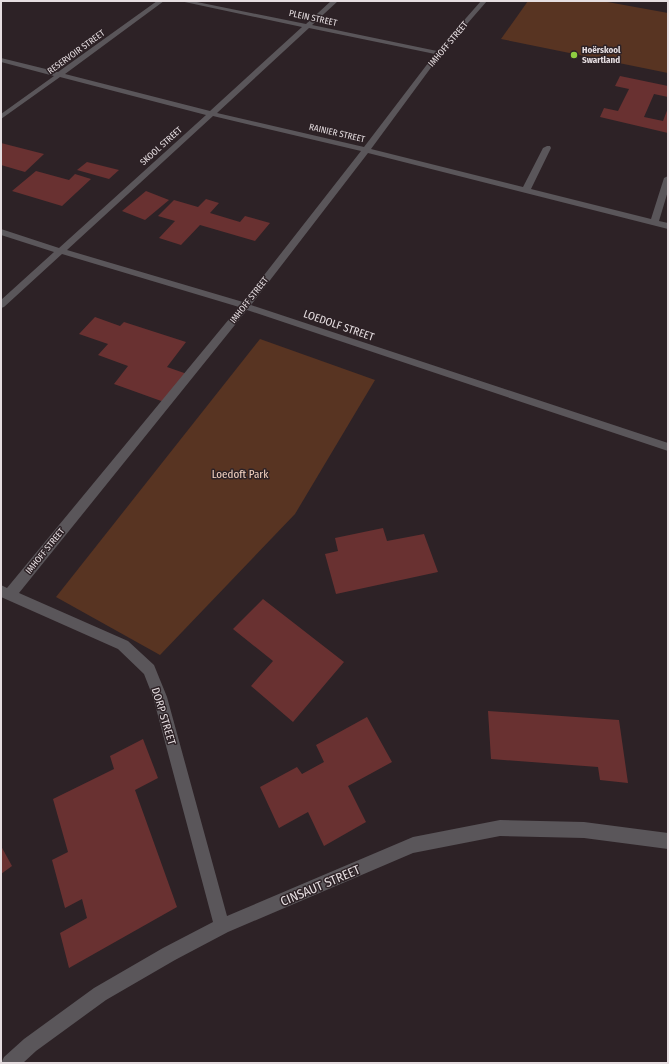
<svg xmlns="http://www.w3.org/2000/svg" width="669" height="1064" viewBox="0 0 669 1064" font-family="'Fira Sans Condensed',sans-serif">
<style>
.green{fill:#583422}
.building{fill:#693131}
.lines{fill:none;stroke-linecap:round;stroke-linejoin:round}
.street{fill:#5a565a;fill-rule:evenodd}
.poi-dot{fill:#8fcd41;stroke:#2d2226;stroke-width:1.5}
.labels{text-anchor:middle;stroke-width:3;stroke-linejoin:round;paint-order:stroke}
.far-street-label{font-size:9px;fill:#e6dee1;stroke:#2d2226}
.far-poi-label{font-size:9px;font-weight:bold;fill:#e6dee1;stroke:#2d2226;text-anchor:start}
.street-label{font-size:11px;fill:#e6dee1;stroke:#2d2226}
.park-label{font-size:11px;fill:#f5d3c2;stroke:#2d2226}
.near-street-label{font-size:13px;fill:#e6dee1;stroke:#2d2226}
</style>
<rect width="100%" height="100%" fill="#2d2226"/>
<g class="green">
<polygon points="528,1 602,1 668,13 668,73 501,39"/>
<polygon points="260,339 375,380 295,514 160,655 56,597"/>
</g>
<g class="building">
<polygon points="620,76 668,86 668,97 654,94 644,117 663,121 668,108 668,133 600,117 604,108 618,111 629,89 615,86"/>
<polygon points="1,143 44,154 25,172 1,165"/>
<polygon points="87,162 119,170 109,179 77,170"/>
<polygon points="36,171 69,180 75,174 91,179 62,206 12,191"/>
<polygon points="146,191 169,200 145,220 122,211"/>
<polygon points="206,199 219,203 210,213 240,222 245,216 270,223 255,241 200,225 181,245 159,238 175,221 158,216 174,200 198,207"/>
<polygon points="95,317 120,326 124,322 186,342 167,367 187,374 164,402 114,384 128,366 98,355 108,344 79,334"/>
<polygon points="383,528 387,541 424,534 438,572 336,594 325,554 338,551 335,538"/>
<polygon points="263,599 344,662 293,722 251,686 273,661 233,629"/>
<polygon points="488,711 619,720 628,783 600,780 598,767 491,759"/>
<polygon points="367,717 392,762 348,786 366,822 324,846 308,812 279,828 260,787 297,767 302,774 324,762 316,745"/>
<polygon points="143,739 158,778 135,790 177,907 69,968 60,933 87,918 82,899 65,908 52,860 68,852 53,799 114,769 110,756"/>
<polygon points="1,846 12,866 1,874"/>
</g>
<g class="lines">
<path class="street" d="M157 1H164L65 74 210 111 302 27 180 1H192L306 24 331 1H338L312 25 437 51 481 1H487L441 54 371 149 523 187 543 148 547 146H550L551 148 531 189 651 219 664 178 668 176V191L659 221 668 223V229L368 153 251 305 668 443V451L247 310 19 593 128 641 154 665 167 697 227 916 413 837 500 820 584 822 668 833V849L584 838 500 836 413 853 228 932 175 960 106 1000 36 1051 23 1063H1L4 1057 24 1039 94 988 163 948 213 922 153 697 144 674 118 649 1 597V585L7 588 239 307 62 254 4 307 1 308V300L54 252 1 235V229L59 248 206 115 60 77 1 119V114L54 76 1 62V58L58 72ZM309 28 435 54 364 147 217 113ZM213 116 361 151 243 302 67 250Z"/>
</g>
<circle class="poi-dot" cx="574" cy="55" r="4"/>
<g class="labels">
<g class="far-street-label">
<text transform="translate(313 18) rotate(12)" y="3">PLEIN STREET</text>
<text transform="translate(448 44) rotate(-50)" y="3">IMHOFF STREET</text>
<text transform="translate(76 52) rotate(-36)" y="3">RESERVOIR STREET</text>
<text transform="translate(337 133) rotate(13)" y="3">RAINIER STREET</text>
<text transform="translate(161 146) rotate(-42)" y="3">SKOOL STREET</text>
<text transform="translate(249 300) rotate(-52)" y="3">IMHOFF STREET</text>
<text transform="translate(45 551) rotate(-51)" y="3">IMHOFF STREET</text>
</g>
<g class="far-poi-label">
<text x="582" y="53">Hoërskool<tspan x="582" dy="10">Swartland</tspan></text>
</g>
<g class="street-label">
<text transform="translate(339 325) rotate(19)" y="4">LOEDOLF STREET</text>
<text transform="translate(164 716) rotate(73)" y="4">DORP STREET</text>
</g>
<g class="park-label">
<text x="240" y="478">Loedoft Park</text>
</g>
<g class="near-street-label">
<text transform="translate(320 885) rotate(-23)" y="5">CINSAUT STREET</text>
</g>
</g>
<rect width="669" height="1064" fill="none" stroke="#e6dee1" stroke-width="4"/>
</svg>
